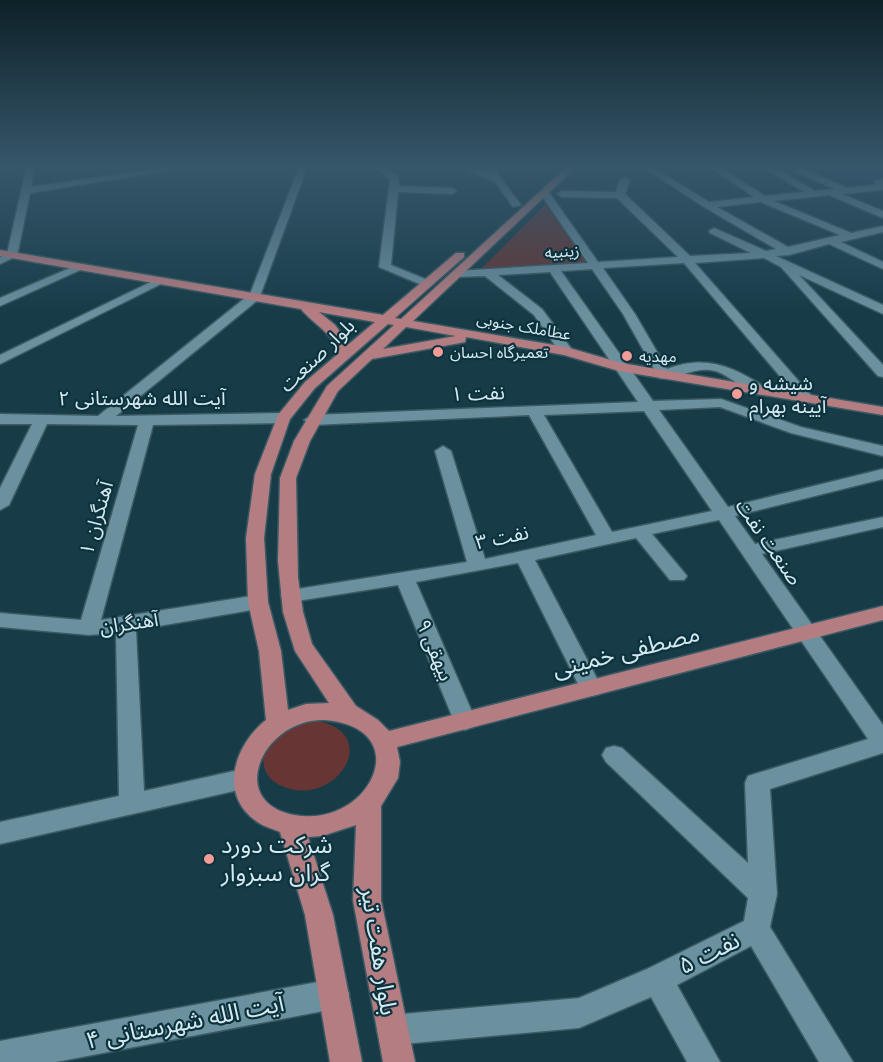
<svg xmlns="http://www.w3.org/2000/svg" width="883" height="1062" viewBox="0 0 883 1062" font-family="Montserrat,'Noto Sans Arabic',sans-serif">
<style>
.built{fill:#1a4958}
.green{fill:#663534}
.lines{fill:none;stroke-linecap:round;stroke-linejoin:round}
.minor-casing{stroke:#3b5a64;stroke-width:3}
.major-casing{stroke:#3b5a64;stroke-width:3}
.highway-casing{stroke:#3b5a64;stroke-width:3}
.minor{fill:#6b909e;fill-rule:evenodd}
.major{fill:#b47d82;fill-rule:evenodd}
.highway{fill:#e5716f;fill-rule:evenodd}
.poi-dot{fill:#f59b97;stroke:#0b323d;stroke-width:2}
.labels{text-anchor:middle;stroke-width:4.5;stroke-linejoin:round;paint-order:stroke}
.far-street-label{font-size:16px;fill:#d4e8ef;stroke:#0b323d}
.far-poi-label{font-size:16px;fill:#d4e8ef;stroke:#0b323d;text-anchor:start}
.street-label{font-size:20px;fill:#d4e8ef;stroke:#0b323d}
.poi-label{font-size:20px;fill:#d4e8ef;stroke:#0b323d;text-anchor:start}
.near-street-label{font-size:24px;fill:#d4e8ef;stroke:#0b323d}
.near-poi-label{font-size:24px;fill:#d4e8ef;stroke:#0b323d;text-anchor:start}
</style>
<rect width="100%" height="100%" fill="#173c48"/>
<polygon class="built" points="804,165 883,165 883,185 856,181"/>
<g class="green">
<polygon points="546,204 589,262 481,269"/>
<path d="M311 720C386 729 338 808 284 787 256 777 258 745 280 730 287 724 302 723 311 720Z"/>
</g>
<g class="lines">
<g class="minor-casing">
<g id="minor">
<polygon points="27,165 35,165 31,187 183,165 202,165 30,193 17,256 0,264 0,257 7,254"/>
<polygon points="300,165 308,165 259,299 116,416 283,413 291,418 283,423 153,425 101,620 258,595 265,597 268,602 265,607 258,609 136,630 144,791 243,769 252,772 255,779 252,786 243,789 0,844 0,822 119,796 116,633 89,635 0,627 0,613 81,620 138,425 47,424 9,505 0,510 0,488 32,424 0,424 0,414 98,416 250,294"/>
<polygon points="374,165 383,165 398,176 399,186 452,188 457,191 452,194 398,192 391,265 430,281 430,285 422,285 379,267 390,179"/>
<polygon points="455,165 466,165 489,173 483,165 491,165 521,205 513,207 495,182"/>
<path d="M640 165H649L709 202 754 197 707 165H716L765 196 804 192 760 165H770L815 191 835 189 795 172V168H801L847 188 875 185V181L883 179V190L842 194 883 211V218L829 195 774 201 851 233 883 226V232L841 242 883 262V269L829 244 789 255 776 256 883 305V314L799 275 883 365V377L878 376 781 267 764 258 695 263 810 394 812 397 810 400H800L684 263 603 268 635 314 667 369C706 354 734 367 766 388L768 391 766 394C750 398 731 375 715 371 693 365 676 382 659 378L623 314 592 269 561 271 653 401 721 399 801 427 883 446V456L791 433 720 407 659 410 728 507 883 469V479L735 516 755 544 883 517V527L762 554 883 725V753L770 789 777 894 770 927 853 1062H819L751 946 677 985 720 1062H687L651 997 579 1028 392 1045 381 1041 377 1030 381 1019 392 1015 579 998 647 969 744 921 748 898 606 762 602 755 606 748 614 746 622 748 748 863 745 783 748 776 868 739 719 520 652 534 687 576 684 580H670L636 538 535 560 602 688 599 694 591 696 583 694 580 688 518 563 416 582 476 721 473 727 465 730 457 727 454 721 398 585 291 602 284 601 281 596 284 591 291 590 467 562 435 451 443 446 451 451 485 559 596 535 529 415 312 425 304 420 312 415 638 402 550 272 498 275 542 309 573 351 566 355 561 354 534 315 485 276 456 277 450 274 456 271 588 263 540 193 545 190 548 191 598 262 678 257 617 198 562 197 557 194 562 191 616 192 620 180 625 177 630 180 625 194 690 256 751 253 710 233 709 231 714 228 766 251 776 249 704 207ZM761 202 763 203 840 235 788 247 717 207ZM644 411 712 511 612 532 544 415Z"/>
<polygon points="77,265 87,267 0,306 0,298"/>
<polygon points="157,279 167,281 0,364 0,355"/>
<polygon points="334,979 345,983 349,994 345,1005 334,1009 56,1062 0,1062 0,1041"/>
</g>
</g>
<g class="major-casing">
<path id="major" d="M569 165H578L413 321 566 347 621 363 883 407V415L619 371 564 355 466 337 465 342 460 343 372 359 338 391 310 441 296 478 298 578 303 612 312 644 356 706 378 720 389 731 883 606V620L397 747 400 762 398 778 381 806V900L415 1062H383L353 900 356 825 322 836 308 837 333 915 362 1062H330L305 915 280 832C274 829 265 827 259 823 217 797 234 745 266 720L259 651 248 602 246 538 255 474 278 415 305 382 339 353C331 331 314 325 301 309L0 256V250L383 315 456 253H464V257L395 318 401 319ZM319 312 375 322 349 344 335 325ZM388 324 394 325 327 386 294 441 280 478 278 561 283 612 295 651 329 703 306 704 288 710 281 651 268 602 264 538 271 474 290 419 315 388ZM406 327 456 336 383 349ZM325 720C418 728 370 829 294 815 225 802 263 718 325 720Z"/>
</g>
<g class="highway-casing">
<polygon id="highway" points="0,165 6,165 0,170"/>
</g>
<use href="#minor" class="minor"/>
<use href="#major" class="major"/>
<use href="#highway" class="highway"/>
</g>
<linearGradient id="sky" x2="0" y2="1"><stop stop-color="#0d2128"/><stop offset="0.53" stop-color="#36566a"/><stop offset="1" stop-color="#36566a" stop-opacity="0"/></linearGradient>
<rect width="883" height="313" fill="url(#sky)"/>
<g class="poi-dot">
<circle cx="438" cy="352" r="6"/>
<circle cx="627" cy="356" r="6"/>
<circle cx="737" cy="394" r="6"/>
<circle cx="209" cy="859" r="6"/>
</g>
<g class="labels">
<g class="far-street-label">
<text transform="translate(562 251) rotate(-4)" y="6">زینبیه</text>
<text transform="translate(524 326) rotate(10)" y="6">عطاملک جنوبی</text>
</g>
<g class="far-poi-label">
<text x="450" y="358">تعمیرگاه احسان</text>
<text x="639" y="362">مهدیه</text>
</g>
<g class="street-label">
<text transform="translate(317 355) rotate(-44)" y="7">بلوار صنعت</text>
<text transform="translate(478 393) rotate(-2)" y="7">نفت ۱</text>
<text x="142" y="405">آیت الله شهرستانی ۲</text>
<text transform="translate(96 518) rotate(-74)" y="7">آهنگران ۱</text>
<text transform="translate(502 537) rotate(-12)" y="7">نفت ۳</text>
<text transform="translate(769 542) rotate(55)" y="7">صنعت نفت</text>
<text transform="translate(129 623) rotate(-8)" y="7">آهنگران</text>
<text transform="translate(435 650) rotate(67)" y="7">بیهقی ۹</text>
</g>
<g class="poi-label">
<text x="749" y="390">شیشه و<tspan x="749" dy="23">آیینه بهرام</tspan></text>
</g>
<g class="near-street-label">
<text transform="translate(626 651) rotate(-14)" y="8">مصطفی خمینی</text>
<text transform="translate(379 951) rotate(81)" y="8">بلوار هفت تیر</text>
<text transform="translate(709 953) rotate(-27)" y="8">نفت ۵</text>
<text transform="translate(185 1022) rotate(-11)" y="8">آیت الله شهرستانی ۴</text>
</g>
<g class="near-poi-label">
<text x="221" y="853">شرکت دورد<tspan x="221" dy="28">گران سبزوار</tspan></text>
</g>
</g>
</svg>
